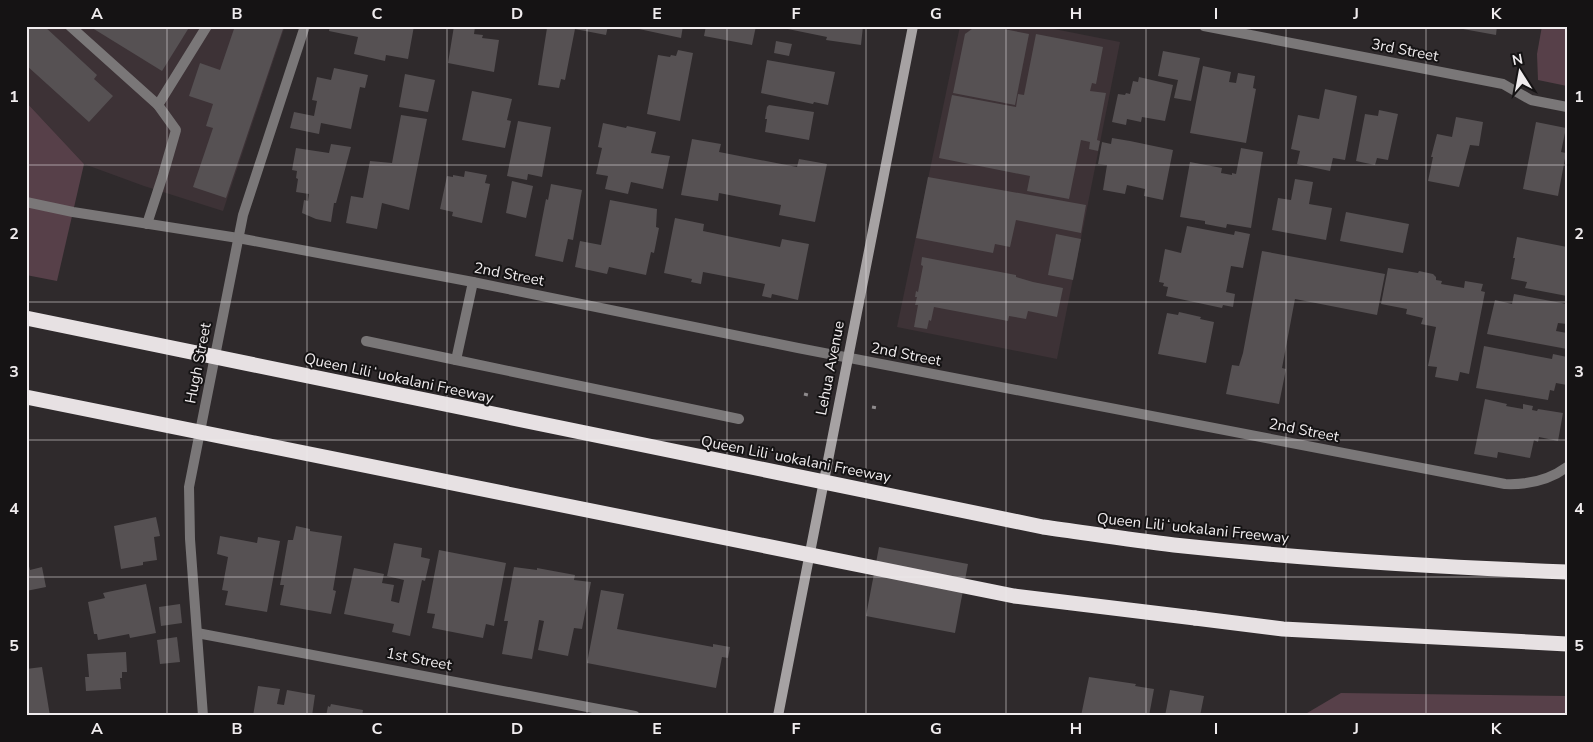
<svg xmlns="http://www.w3.org/2000/svg" width="1593" height="742" viewBox="0 0 1593 742" font-family="'Nunito Sans',sans-serif">
<style>
.built{fill:#3d3236}
.green{fill:#574049}
.building{fill:#565153}
.lines{fill:none;stroke-linecap:round;stroke-linejoin:round}
.path{stroke:#8f8b8d;stroke-width:3;stroke-dasharray:4 4;stroke-linecap:butt}
.lane{stroke:#7a7778;stroke-width:10}
.street{stroke:#7a7778;stroke-width:10}
.secondary{stroke:#a6a2a3;stroke-width:10}
.highway{stroke:#e7e1e3;stroke-width:15}
.highway-bridge{stroke:#e7e1e3;stroke-width:15}
.grid{fill:none;stroke:#f0ecee;stroke-width:1;stroke-opacity:0.55}
.labels{text-anchor:middle;stroke-width:4;stroke-linejoin:round;paint-order:stroke}
.street-label{font-size:15px;fill:#f0ecee;stroke:#151314}
.neatline{fill:none;stroke:#f0ecee;stroke-width:2}
.grid-label{font-size:16px;text-anchor:middle;font-weight:bold;fill:#f0ecee}
</style>
<rect width="100%" height="100%" fill="#2f2a2c"/>
<g class="built">
<polygon points="26,26 285,26 223,211 144,186 84,164 26,102"/>
<polygon points="960,26 1039,26 1120,42 1057,359 897,327"/>
</g>
<g class="green">
<polygon points="1542,26 1567,26 1567,86 1538,80 1537,54"/>
<polygon points="26,102 84,164 57,281 26,275"/>
<polygon points="1341,693 1567,696 1567,716 1302,716"/>
</g>
<g class="building">
<polygon points="26,26 44,26 97,75 94,79 113,96 89,122 26,65"/>
<polygon points="89,26 190,26 162,71"/>
<polygon points="235,26 284,26 226,198 193,187 213,128 206,126 213,104 189,96 200,63 220,70"/>
<polygon points="330,26 414,26 408,59 386,55 385,61 354,54 358,37 329,31"/>
<polygon points="454,26 475,27 474,34 483,35 482,38 499,40 494,72 448,63"/>
<polygon points="549,26 608,26 606,35 575,29 565,80 561,79 559,88 538,85 547,28 549,29"/>
<polygon points="639,26 683,26 681,38 639,29"/>
<polygon points="706,26 756,26 752,45 704,36"/>
<polygon points="783,26 863,26 861,45 826,40 827,37 783,28"/>
<polygon points="976,26 988,26 1029,34 1015,105 953,93 965,34"/>
<polygon points="1464,26 1497,26 1496,35 1463,29"/>
<polygon points="1036,34 1103,47 1096,84 1092,83 1090,91 1106,93 1097,140 1100,141 1098,151 1089,149 1090,142 1081,140 1069,199 1027,191 1030,176 939,158 952,95 1016,107 1018,94 1024,95"/>
<polygon points="776,41 792,44 789,56 774,53"/>
<polygon points="678,50 693,53 680,121 647,114 658,55 670,57 671,55 676,56"/>
<polygon points="1163,51 1200,58 1191,101 1174,98 1178,80 1158,76"/>
<polygon points="767,60 835,72 828,105 814,102 813,104 761,93"/>
<polygon points="1203,66 1231,72 1229,82 1236,83 1238,73 1255,76 1253,88 1256,89 1246,143 1190,133"/>
<polygon points="334,68 368,75 365,88 360,87 351,129 321,123 319,134 290,128 294,112 314,116 317,101 312,100 317,77 331,80"/>
<polygon points="405,74 435,80 428,112 399,107"/>
<polygon points="1139,77 1173,85 1165,121 1142,117 1141,122 1127,119 1126,125 1112,122 1118,94 1125,95 1126,93 1130,94 1133,81 1138,82"/>
<polygon points="1325,89 1357,96 1345,160 1333,158 1330,171 1297,164 1300,151 1291,149 1298,115 1319,119"/>
<polygon points="472,91 512,99 507,120 511,121 505,148 462,140"/>
<polygon points="769,105 814,112 809,140 765,132 767,119 765,119 767,107"/>
<polygon points="1379,110 1398,114 1388,160 1377,158 1375,165 1356,161 1365,114 1378,116"/>
<polygon points="401,115 427,119 409,210 382,203 377,229 346,223 351,196 363,198 370,161 392,163"/>
<polygon points="1456,117 1483,122 1479,146 1470,145 1459,187 1428,181 1433,157 1431,157 1437,134 1452,137"/>
<polygon points="518,121 551,127 542,177 528,174 527,180 507,176"/>
<polygon points="1536,122 1566,128 1561,152 1566,153 1558,196 1523,189"/>
<polygon points="603,123 626,128 627,126 656,132 651,153 670,156 663,189 631,182 628,194 605,189 608,176 596,174 602,148 598,147"/>
<polygon points="1112,138 1130,141 1173,150 1163,200 1144,196 1145,189 1127,185 1125,194 1103,190 1107,165 1098,164 1102,142 1111,144"/>
<polygon points="692,139 721,144 719,152 797,167 799,159 827,164 815,222 779,215 781,205 719,193 718,201 681,195"/>
<polygon points="331,144 351,147 336,203 334,203 331,222 316,219 302,213 304,200 308,201 309,194 296,192 298,179 296,178 297,171 292,170 296,148 329,153"/>
<polygon points="1241,148 1263,152 1251,228 1227,224 1226,228 1205,224 1205,221 1180,217 1190,162 1222,168 1221,173 1232,175 1232,173 1236,174"/>
<polygon points="465,171 487,175 485,183 490,184 482,223 452,216 453,212 440,209 447,176 453,177 453,175 464,177"/>
<polygon points="928,177 1086,205 1081,233 1016,220 1010,247 995,244 993,253 916,238"/>
<polygon points="1295,179 1313,182 1309,204 1332,208 1326,240 1272,230 1278,198 1291,200"/>
<polygon points="512,181 533,186 526,218 506,213"/>
<polygon points="551,184 582,190 573,240 568,239 563,262 535,256 546,199 548,200"/>
<polygon points="610,200 657,209 656,227 659,228 654,253 651,252 646,275 609,267 607,274 575,267 580,241 601,245"/>
<polygon points="1346,212 1409,224 1403,253 1340,241"/>
<polygon points="675,218 704,224 703,231 780,247 782,239 809,244 798,300 772,294 771,298 762,296 765,284 703,272 701,284 691,282 692,279 664,273"/>
<polygon points="1187,226 1234,235 1235,231 1250,234 1243,268 1231,266 1226,292 1235,294 1233,307 1223,305 1222,308 1166,296 1168,287 1163,286 1164,283 1159,282 1165,249 1181,253"/>
<polygon points="1056,234 1081,239 1073,280 1048,275"/>
<polygon points="1517,237 1567,247 1567,296 1525,288 1527,282 1511,279 1515,258 1513,258"/>
<polygon points="1262,251 1385,274 1377,315 1295,299 1282,368 1286,369 1279,404 1226,394 1232,365 1239,366 1243,353"/>
<polygon points="922,257 1016,275 1016,277 1033,282 1063,288 1057,317 1028,311 1026,319 1009,316 1008,321 934,307 931,321 929,320 927,329 914,327 918,305 915,305 917,297 915,297 916,291 918,292 923,266 921,265"/>
<polygon points="1388,268 1418,273 1419,271 1433,274 1436,277 1436,280 1442,281 1441,284 1464,288 1465,281 1483,284 1481,291 1485,292 1469,374 1460,372 1458,381 1435,377 1437,367 1428,366 1436,327 1421,324 1423,318 1406,314 1407,309 1381,304"/>
<polygon points="1514,294 1567,304 1567,324 1558,323 1556,331 1567,333 1567,349 1487,334 1495,300 1512,304"/>
<polygon points="1179,312 1201,317 1200,319 1214,322 1206,363 1158,354 1167,313 1178,315"/>
<polygon points="1484,346 1552,359 1553,354 1567,357 1567,385 1556,383 1554,391 1550,390 1548,400 1476,388"/>
<polygon points="1485,399 1507,404 1506,406 1523,409 1523,404 1533,406 1532,410 1537,411 1538,409 1563,413 1558,441 1539,437 1538,442 1534,440 1530,458 1498,452 1497,458 1474,454"/>
<polygon points="156,517 160,536 154,537 157,560 143,562 143,565 121,569 114,526"/>
<polygon points="296,526 310,529 310,531 342,536 333,590 336,591 331,614 280,605 284,585 280,585 288,540 293,540"/>
<polygon points="220,536 257,543 258,537 280,541 267,612 225,605 228,591 222,590 228,557 217,554"/>
<polygon points="394,543 422,548 421,557 430,559 425,581 422,580 410,636 392,632 394,624 344,614 354,568 384,574 382,583 394,585 391,601 399,603 404,580 387,576"/>
<polygon points="879,547 968,564 955,633 866,616"/>
<polygon points="439,550 506,563 494,626 486,624 483,638 432,628 435,614 427,613"/>
<polygon points="26,555 30,570 42,567 46,587 26,591"/>
<polygon points="514,567 537,570 537,568 575,575 574,580 591,582 582,629 574,628 568,656 538,650 544,621 539,620 532,659 502,654 508,621 504,621"/>
<polygon points="146,584 156,633 130,638 129,634 98,640 97,634 94,634 88,602 105,598 103,593"/>
<polygon points="601,590 624,594 617,629 713,647 713,644 730,647 728,658 722,657 716,688 587,663"/>
<polygon points="180,604 182,623 161,626 159,607"/>
<polygon points="177,637 180,662 160,664 157,640"/>
<polygon points="126,652 127,672 122,672 122,678 120,678 121,689 86,691 85,677 89,677 87,654"/>
<polygon points="42,667 50,716 26,716 26,669"/>
<polygon points="1089,677 1136,684 1135,686 1154,689 1149,716 1081,716"/>
<polygon points="258,686 280,689 277,704 284,705 287,690 315,695 312,716 253,716"/>
<polygon points="1170,690 1204,696 1200,716 1165,716"/>
<polygon points="331,704 363,710 362,716 326,716 328,706 330,707"/>
</g>
<g class="lines">
<g class="path">
<polyline points="804,394 808,395"/>
<polyline points="872,407 877,408"/>
</g>
<g class="lane">
<polyline points="70,26 158,105 176,130 163,175 147,224"/>
<polyline points="158,105 207,26"/>
<polyline points="26,202 73,212 238,238"/>
<polyline points="473,282 456,360 739,419"/>
<polyline points="366,341 456,360"/>
</g>
<g class="street">
<polyline points="1204,26 1503,84 1531,100 1567,107"/>
<path d="M238 238 473 282 798 348 1505 484C1528 485 1548 481 1567 467"/>
<polyline points="197,633 635,716"/>
<polyline points="203,716 190,539 189,487 243,215 305,26"/>
</g>
<polyline class="secondary" points="778,716 913,26"/>
<polyline class="highway" points="1195,618 1283,629 1567,644"/>
<g class="highway-bridge">
<path d="M26 318 1043 527C1087 533 1131 540 1174 545 1305 559 1436 567 1567 572"/>
<polyline points="26,397 1014,596 1195,618"/>
</g>
</g>
<path class="grid" d="M167 26V716M307 26V716M447 26V716M587 26V716M727 26V716M866 26V716M1006 26V716M1146 26V716M1286 26V716M1426 26V716M26 165H1567M26 302H1567M26 440H1567M26 577H1567"/>
<g class="labels">
<g class="street-label">
<text transform="translate(1405 50) rotate(11)" y="5">3rd Street</text>
<text transform="translate(509 274) rotate(11)" y="5">2nd Street</text>
<text transform="translate(906 354) rotate(11)" y="5">2nd Street</text>
<text transform="translate(198 363) rotate(-79)" y="5">Hugh Street</text>
<text transform="translate(830 368) rotate(-79)" y="5">Lehua Avenue</text>
<text transform="translate(399 378) rotate(12)" y="5">Queen Liliʻuokalani Freeway</text>
<text transform="translate(1304 430) rotate(11)" y="5">2nd Street</text>
<text transform="translate(796 459) rotate(11)" y="5">Queen Liliʻuokalani Freeway</text>
<text transform="translate(1193 528) rotate(6)" y="5">Queen Liliʻuokalani Freeway</text>
<text transform="translate(419 659) rotate(11)" y="5">1st Street</text>
</g>
</g>
<rect width="1593" height="742" fill="none" stroke="#151314" stroke-width="55"/>
<g transform="translate(1520 72) rotate(349)" stroke="#151314" stroke-width="4" paint-order="stroke">
<path d="M0-4L9 19L0 12L-9 19Z" fill="#f0ecee"/>
<text y="-8" font-size="14" font-weight="bold" text-anchor="middle" fill="#f0ecee">N</text>
</g>
<rect x="28" y="28" width="1538" height="686" class="neatline"/>
<g class="grid-label">
<text x="97" y="19">A</text>
<text x="237" y="19">B</text>
<text x="377" y="19">C</text>
<text x="517" y="19">D</text>
<text x="657" y="19">E</text>
<text x="796" y="19">F</text>
<text x="936" y="19">G</text>
<text x="1076" y="19">H</text>
<text x="1216" y="19">I</text>
<text x="1356" y="19">J</text>
<text x="1496" y="19">K</text>
<text x="14" y="102">1</text>
<text x="1579" y="102">1</text>
<text x="14" y="239">2</text>
<text x="1579" y="239">2</text>
<text x="14" y="377">3</text>
<text x="1579" y="377">3</text>
<text x="14" y="514">4</text>
<text x="1579" y="514">4</text>
<text x="14" y="651">5</text>
<text x="1579" y="651">5</text>
<text x="97" y="734">A</text>
<text x="237" y="734">B</text>
<text x="377" y="734">C</text>
<text x="517" y="734">D</text>
<text x="657" y="734">E</text>
<text x="796" y="734">F</text>
<text x="936" y="734">G</text>
<text x="1076" y="734">H</text>
<text x="1216" y="734">I</text>
<text x="1356" y="734">J</text>
<text x="1496" y="734">K</text>
</g>
</svg>
